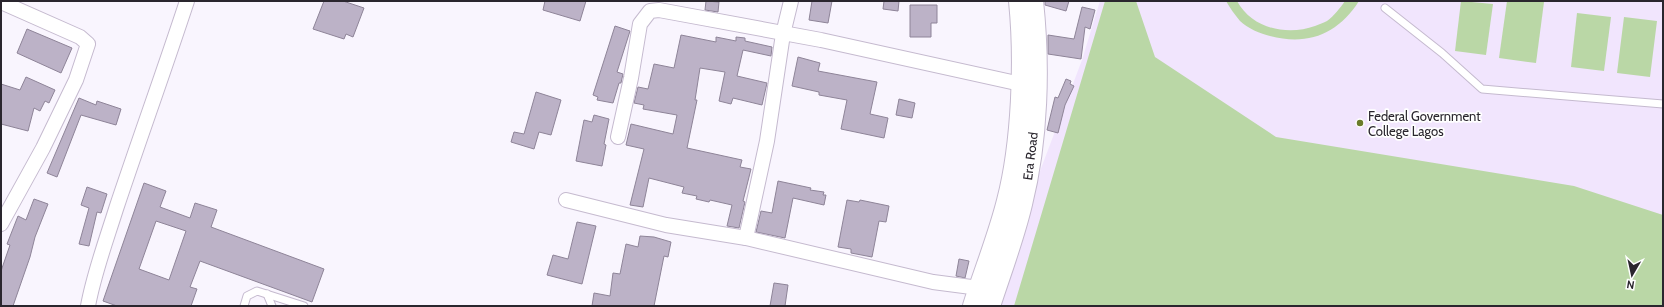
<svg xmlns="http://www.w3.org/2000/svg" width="1664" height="307" viewBox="0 0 1664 307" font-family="Cabin,sans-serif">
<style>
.built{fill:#f1e5fd}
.green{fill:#bad7a6}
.building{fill:#bcb2c7;stroke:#8e8498;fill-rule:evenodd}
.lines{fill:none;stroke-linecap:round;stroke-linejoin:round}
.service-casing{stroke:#c5bacf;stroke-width:9}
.minor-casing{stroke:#c5bacf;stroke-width:16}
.secondary-casing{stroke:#c5bacf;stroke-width:22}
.service{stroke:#fff;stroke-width:7}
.minor{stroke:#fff;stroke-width:14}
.secondary{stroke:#fff;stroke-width:20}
.poi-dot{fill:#6a7b2a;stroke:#fff;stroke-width:1.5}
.labels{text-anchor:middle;stroke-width:3.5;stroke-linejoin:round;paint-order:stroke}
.poi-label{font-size:13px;fill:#2a262e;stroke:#fff;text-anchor:start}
.street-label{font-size:13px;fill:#2a262e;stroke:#fff}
</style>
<rect width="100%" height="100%" fill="#f9f5fe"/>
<polygon class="built" points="1100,1 1663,1 1663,306 996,306 1034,187 1082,60"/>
<g class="green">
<polygon points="1105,1 1136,1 1155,57 1276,137 1574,186 1663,215 1663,306 1014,306"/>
<path d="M1226 1H1237C1252 29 1288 36 1315 26 1319 24 1324 23 1327 21 1334 16 1340 8 1345 1H1359C1338 34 1308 46 1270 36 1261 34 1247 28 1240 21 1235 15 1230 8 1226 1Z"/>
<polygon points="1461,1 1493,4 1486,55 1455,51"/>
<polygon points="1507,1 1544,2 1536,63 1499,58"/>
<polygon points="1577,13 1611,17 1604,71 1571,67"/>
<polygon points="1624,17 1657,21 1650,77 1617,73"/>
</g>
<g class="building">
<polygon points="324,1 343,1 364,8 353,37 346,34 344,39 313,29"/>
<polygon points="545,1 586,1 580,21 543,10"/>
<polygon points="706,1 719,2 718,12 705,10"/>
<polygon points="812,1 832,1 828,23 809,20"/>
<polygon points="884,1 899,1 898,11 883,9"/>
<polygon points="1045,1 1069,1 1066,11 1045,5"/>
<polygon points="910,5 937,5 937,23 931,23 931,37 910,37"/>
<polygon points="1082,7 1095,10 1090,29 1085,27 1081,59 1048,54 1048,35 1074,39"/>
<polygon points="615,26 630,31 617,72 623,74 621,83 619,83 613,103 597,100 598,97 593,95"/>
<polygon points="27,29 72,48 61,73 17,53"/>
<polygon points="681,35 716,42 716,37 736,41 736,37 745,38 745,41 772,47 771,56 743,50 737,76 767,83 762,105 733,98 731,104 719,101 725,72 700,68 695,100 697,100 687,148 742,160 740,167 751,169 743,201 745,202 739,228 727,226 732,205 710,200 709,202 696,199 697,196 682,193 684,187 649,178 643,207 630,205 644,149 626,145 631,124 673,134 677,115 643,109 644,105 634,103 638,87 648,89 654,64 674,68"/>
<polygon points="798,57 820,63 818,71 877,82 870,114 888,118 884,138 841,129 847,100 819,95 819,92 792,86"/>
<polygon points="26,77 55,90 49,103 45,101 40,111 34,108 28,131 1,124 1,84 20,90"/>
<polygon points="1066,79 1071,81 1070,84 1074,86 1065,105 1058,133 1047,130 1055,97 1058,98"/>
<polygon points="536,92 561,100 551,135 539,132 534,149 511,142 514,132 524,134"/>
<polygon points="79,98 96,105 97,101 121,109 116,125 81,115 57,177 47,173"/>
<polygon points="899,99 915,103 912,118 896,115"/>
<polygon points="594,115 609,119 604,144 606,145 602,166 576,161 584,120 592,122"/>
<polygon points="778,181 811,188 810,190 824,192 823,195 826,195 824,205 793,198 785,238 756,232 761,211 772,213"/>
<path d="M144 183 166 191 160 207 190 218 195 203 217 210 211 227 324 269 312 302 200 261 190 287 197 289 191 306H117L103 301ZM156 221 186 231 169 280 139 269Z"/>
<polygon points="87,187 107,194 101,213 97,212 89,246 79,244 89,208 81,205"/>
<polygon points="34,199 48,204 35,237 30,257 13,306 1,306 1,271 10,245 7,244 18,216 26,220"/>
<polygon points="847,200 859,202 860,200 889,206 886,222 879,221 872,257 851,253 851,249 838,247"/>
<polygon points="577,222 596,226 582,284 547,275 553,255 568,259"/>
<polygon points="640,236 654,237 671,242 668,257 664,256 654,306 592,306 594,293 610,296 613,273 620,274 626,244 638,247"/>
<polygon points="959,259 969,261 965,278 956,276"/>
<polygon points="774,283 788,285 785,306 770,306"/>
</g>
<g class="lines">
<g class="service-casing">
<g id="service">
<polyline points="1385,8 1442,53 1482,89 1663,104"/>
<polyline points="267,294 272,306"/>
<polyline points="244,306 247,296 257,291 304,306"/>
</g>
</g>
<g class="minor-casing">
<g id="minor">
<polyline points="1,2 80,37 88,44 76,80 43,148 1,224"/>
<polyline points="618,137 631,78 640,24 650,11 659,10 821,40 1021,84"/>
<polyline points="566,200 666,225 746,238 933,282 979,288"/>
<polyline points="746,238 767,141 783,34 791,1"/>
<path d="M88 306C94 273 106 241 116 209 139 140 164 71 187 1"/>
</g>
</g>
<g class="secondary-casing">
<g id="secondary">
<path d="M973 306C984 271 998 237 1007 201 1022 143 1025 61 1019 1"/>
<path d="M990 306C1001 272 1014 238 1022 204 1038 140 1040 66 1033 1"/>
</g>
</g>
<use href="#service" class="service"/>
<use href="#minor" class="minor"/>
<use href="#secondary" class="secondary"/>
</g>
<circle class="poi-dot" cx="1360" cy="123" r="4"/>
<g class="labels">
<g class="poi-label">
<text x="1368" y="121">Federal Government<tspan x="1368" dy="15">College Lagos</tspan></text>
</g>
<g class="street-label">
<text transform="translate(1030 156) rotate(-83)" y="5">Era Road</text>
</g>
</g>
<rect width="1664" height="307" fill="none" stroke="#2a262e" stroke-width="4"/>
<g transform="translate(1632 275) rotate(189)" stroke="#ffffff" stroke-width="3" paint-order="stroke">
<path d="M0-3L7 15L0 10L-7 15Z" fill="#2a262e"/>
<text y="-6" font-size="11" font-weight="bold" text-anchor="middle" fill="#2a262e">N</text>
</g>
</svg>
